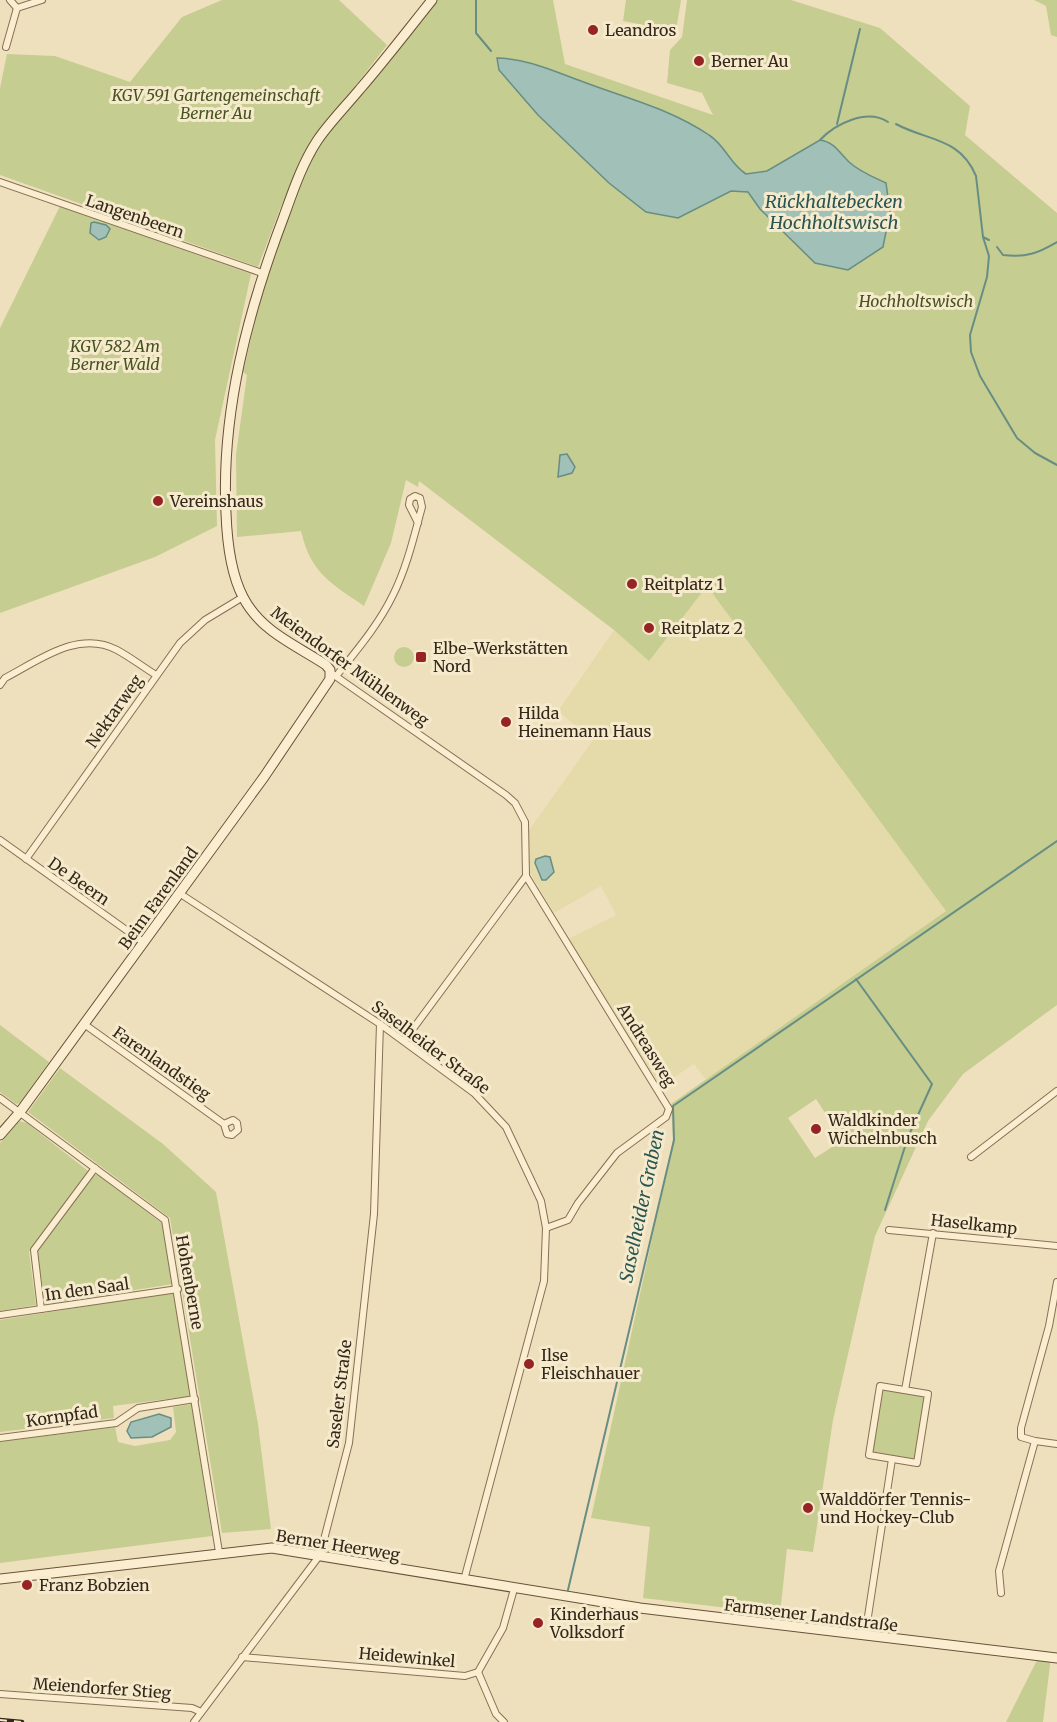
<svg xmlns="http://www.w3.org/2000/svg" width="1057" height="1722" viewBox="0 0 1057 1722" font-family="Merriweather,serif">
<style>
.farmland{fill:#e5dbaa}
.green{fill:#c5cd91;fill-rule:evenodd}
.water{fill:#a1c0b7;stroke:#688d84;stroke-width:1.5}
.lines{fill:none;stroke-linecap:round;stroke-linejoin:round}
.stream{stroke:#688d84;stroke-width:2}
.street-casing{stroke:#877056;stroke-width:8}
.secondary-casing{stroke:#685139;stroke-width:11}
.street{stroke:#faedd0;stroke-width:6}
.secondary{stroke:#faedd0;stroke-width:9}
.rail-casing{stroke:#35281b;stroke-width:4.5}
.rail{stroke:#f6eacc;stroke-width:2;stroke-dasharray:7;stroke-linecap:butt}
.poi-dot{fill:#972424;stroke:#f6eacc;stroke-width:2}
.labels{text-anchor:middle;stroke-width:6;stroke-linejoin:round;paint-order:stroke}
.poi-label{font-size:16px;fill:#35281b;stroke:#f6eacc;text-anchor:start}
.park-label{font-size:16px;font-style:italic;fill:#465321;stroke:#f6eacc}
.street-label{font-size:16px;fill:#35281b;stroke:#f6eacc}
.water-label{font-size:18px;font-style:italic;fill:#295653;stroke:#f6eacc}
</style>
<rect width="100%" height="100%" fill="#efe0bd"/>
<polygon class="farmland" points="707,586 946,911 706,1080 694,1064 661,1086 589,978 568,939 616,915 601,886 554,913 530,873 526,860 527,833 593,740 558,711 614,630 649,660"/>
<g class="green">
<polygon points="222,0 339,0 387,45 311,143 280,209 258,267 0,175 0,88 7,54 55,56 130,82 182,17"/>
<path d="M437 0H553L565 64 713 115 702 93 667 83 670 50 682 37 687 0H791L880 28 970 106 965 135 1057 213V1005L963 1074 928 1121 875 1236 833 1420 813 1552 787 1549 780 1614 643 1598 650 1527 591 1518 668 1166 673 1139 671 1104 946 911 707 586 649 661 614 630 419 481 418 487 406 480 391 543 364 606C331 583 311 574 301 531L237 537 236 455 247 375 243 372 262 292 284 224 313 154 341 116ZM816 1099 843 1140 815 1158 788 1118Z"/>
<polygon points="626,0 681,0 676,31 623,21"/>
<polygon points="1034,0 1057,0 1057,37 1051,35 1046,6"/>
<polygon points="60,206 251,274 215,440 217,526 155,557 0,613 0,328"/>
<circle cx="404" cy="657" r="10"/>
<polygon points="0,1025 49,1062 20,1103 16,1104 0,1092"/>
<polygon points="60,1068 163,1144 216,1192 258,1424 271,1529 222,1533 170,1218 28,1112"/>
<polygon points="19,1121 27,1123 88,1171 29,1252 36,1305 0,1311 0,1143"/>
<polygon points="94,1175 98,1175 163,1224 173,1284 46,1304 37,1255 39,1247"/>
<polygon points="175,1292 191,1396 113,1406 114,1418 0,1432 0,1320"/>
<polygon points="881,1387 927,1394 916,1461 871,1454"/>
<polygon points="192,1404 212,1536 0,1563 0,1442 115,1427 118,1442 135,1446 170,1440 176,1432 173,1407"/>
<polygon points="1039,1656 1051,1657 1043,1722 1006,1722"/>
</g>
<g class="water">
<path d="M497 58C528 59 551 70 581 81 625 98 669 108 709 135 725 145 730 164 746 174L767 171 820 140C834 142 839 152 849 162 860 172 873 177 886 183L890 212 883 247 848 270 815 263 760 209 748 192 731 191 678 218 646 212 609 183 538 115 499 70Z"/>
<polygon points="94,222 106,225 110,229 106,237 99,240 90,233 91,223"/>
<polygon points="567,454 575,467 572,473 558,477 560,455"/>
<polygon points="545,856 550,857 554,872 546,880 542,880 535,863 536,859"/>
<polygon points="159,1414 171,1418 171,1427 152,1437 131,1438 127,1431 131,1422"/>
</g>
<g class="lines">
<g class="stream">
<polyline points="476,0 476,33 491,51"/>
<polyline points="837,124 860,29"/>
<path d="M896 124C927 141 960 137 976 176L983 237 989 256 987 277 970 335 971 352 980 376 1017 438 1035 453 1057 465"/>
<path d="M820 140C835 124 867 108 888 122"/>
<polyline points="983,237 989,240"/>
<path d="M997 247 1003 255C1026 258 1038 253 1057 242"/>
<polyline points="856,979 932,1084 908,1137 885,1210"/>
<polyline points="568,1590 674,1140 673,1106 1057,841"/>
</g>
<g class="street-casing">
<g id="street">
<polyline points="10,0 17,8"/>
<polyline points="17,8 42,0"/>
<polyline points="6,47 17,8"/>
<polyline points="0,182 262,273"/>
<polyline points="331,673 506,795 515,803 525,822 526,876 404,1041"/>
<path d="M337 675C357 650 379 624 393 595 407 567 414 536 422 507L420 498 415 496 410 499 409 505 418 523"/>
<path d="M0 685 5 678C38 661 78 629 117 650 130 657 143 667 156 675"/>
<polyline points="0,840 143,942"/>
<polyline points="26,859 180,643 205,620 243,597"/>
<polyline points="526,876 669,1109 666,1117 617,1153 578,1203 568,1220 546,1228"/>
<polyline points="179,893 380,1024 474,1093 506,1127 541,1201 546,1228 544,1281 464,1580"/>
<polyline points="84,1024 224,1124 227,1134 232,1135 238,1130 237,1123 233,1120 224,1124"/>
<polyline points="0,1098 165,1220 219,1552"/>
<polyline points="971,1157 1057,1091"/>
<polyline points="889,1230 1057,1246"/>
<polyline points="41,1309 34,1250 95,1168"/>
<polyline points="0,1315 178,1289"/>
<polygon points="880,1386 928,1394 917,1463 869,1455"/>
<polyline points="905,1390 933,1233"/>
<polyline points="0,1438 116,1423 138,1408 195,1399"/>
<polyline points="1035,1441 1057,1444"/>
<polyline points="1001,1593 999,1571 1035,1441 1021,1437 1021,1428 1049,1326 1057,1282"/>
<polyline points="865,1636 892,1459"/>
<polyline points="242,1657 465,1676 478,1672 503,1628 514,1589"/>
<polyline points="478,1672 496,1714 504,1722"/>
<polyline points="0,1694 192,1708 201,1712"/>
<polyline points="194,1722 320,1555 349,1443 374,1214 380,1024"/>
</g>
</g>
<g class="secondary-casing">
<g id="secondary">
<path d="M0 1135 20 1112 264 777 330 679V670L326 665C296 645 261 632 243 597 230 572 227 541 226 513 221 411 248 311 284 216 293 191 302 164 317 141 329 123 346 106 360 89 385 60 408 30 432 0"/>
<polyline points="0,1579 272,1548 640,1608 1057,1658"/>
</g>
</g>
<use href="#street" class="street"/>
<use href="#secondary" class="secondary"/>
<g class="rail-casing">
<polyline id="rail" points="0,1720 22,1722"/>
</g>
<use href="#rail" class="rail"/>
</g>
<g class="poi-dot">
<circle cx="593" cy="30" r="6"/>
<circle cx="699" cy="61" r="6"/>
<circle cx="158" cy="501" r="6"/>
<circle cx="632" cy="584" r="6"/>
<circle cx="649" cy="628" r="6"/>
<rect x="415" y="651" width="12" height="12" rx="3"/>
<circle cx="506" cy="722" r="6"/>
<circle cx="816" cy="1129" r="6"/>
<circle cx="529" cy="1364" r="6"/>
<circle cx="808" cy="1508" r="6"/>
<circle cx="27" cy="1585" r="6"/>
<circle cx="538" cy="1623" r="6"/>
</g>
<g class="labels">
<g class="poi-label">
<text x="605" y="36">Leandros</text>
<text x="711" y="67">Berner Au</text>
<text x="170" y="507">Vereinshaus</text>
<text x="644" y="590">Reitplatz 1</text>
<text x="661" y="634">Reitplatz 2</text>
<text x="433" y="654">Elbe-Werkstätten<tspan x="433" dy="18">Nord</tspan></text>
<text x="518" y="719">Hilda<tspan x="518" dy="18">Heinemann Haus</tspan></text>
<text x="828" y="1126">Waldkinder<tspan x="828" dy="18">Wichelnbusch</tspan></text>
<text x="541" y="1361">Ilse<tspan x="541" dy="18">Fleischhauer</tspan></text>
<text x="820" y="1505">Walddörfer Tennis-<tspan x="820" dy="18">und Hockey-Club</tspan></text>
<text x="39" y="1591">Franz Bobzien</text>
<text x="550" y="1620">Kinderhaus<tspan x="550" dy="18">Volksdorf</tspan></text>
</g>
<g class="park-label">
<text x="216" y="101">KGV 591 Gartengemeinschaft<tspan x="216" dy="18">Berner Au</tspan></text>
<text x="916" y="307">Hochholtswisch</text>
<text x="115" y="352">KGV 582 Am<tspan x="115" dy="18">Berner Wald</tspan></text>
</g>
<g class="street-label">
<text transform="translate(135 216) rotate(19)" y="6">Langenbeern</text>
<text transform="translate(350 666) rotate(36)" y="6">Meiendorfer Mühlenweg</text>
<text transform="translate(114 711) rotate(-55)" y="6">Nektarweg</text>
<text transform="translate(79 881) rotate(35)" y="6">De Beern</text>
<text transform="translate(158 898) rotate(-54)" y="6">Beim Farenland</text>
<text transform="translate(647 1045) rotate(58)" y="6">Andreasweg</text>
<text transform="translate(431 1047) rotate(37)" y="6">Saselheider Straße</text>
<text transform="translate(162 1063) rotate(35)" y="6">Farenlandstieg</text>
<text transform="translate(974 1224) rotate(6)" y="6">Haselkamp</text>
<text transform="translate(190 1282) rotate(80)" y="6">Hohenberne</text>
<text transform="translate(87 1289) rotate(-8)" y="6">In den Saal</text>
<text transform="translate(339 1394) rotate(-83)" y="6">Saseler Straße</text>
<text transform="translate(62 1416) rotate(-8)" y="6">Kornpfad</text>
<text transform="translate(338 1545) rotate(9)" y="6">Berner Heerweg</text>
<text transform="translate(811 1615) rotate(7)" y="6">Farmsener Landstraße</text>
<text transform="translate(407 1657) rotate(5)" y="6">Heidewinkel</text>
<text transform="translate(102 1688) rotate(4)" y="6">Meiendorfer Stieg</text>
</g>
<g class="water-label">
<text x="834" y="208">Rückhaltebecken<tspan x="834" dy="21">Hochholtswisch</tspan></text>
<text transform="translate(642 1206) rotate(-78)" y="6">Saselheider Graben</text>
</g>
</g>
</svg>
